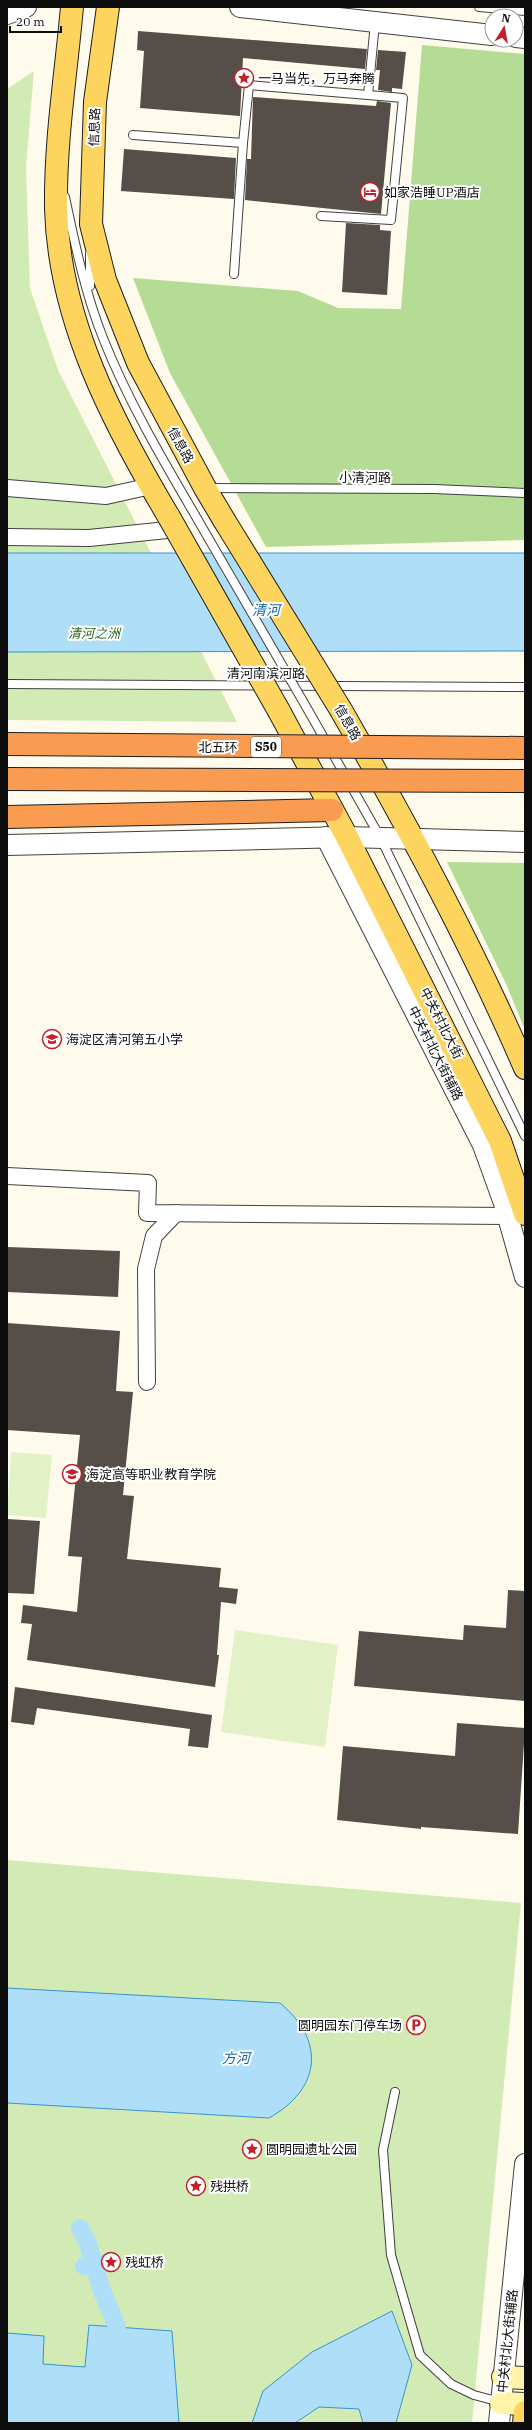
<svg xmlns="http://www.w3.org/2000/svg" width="532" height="2430" viewBox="0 0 532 2430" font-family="'IBM Plex Serif','Noto Sans SC',serif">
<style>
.green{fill:#d2ebb5}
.forest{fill:#b5dc94}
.pitch{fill:#e3f1c7}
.water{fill:#afdef8;stroke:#3495d2}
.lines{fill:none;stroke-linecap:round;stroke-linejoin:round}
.canal{stroke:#afdef8;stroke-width:18}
.building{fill:#564e49}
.service-casing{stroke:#404040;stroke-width:10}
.minor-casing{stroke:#404040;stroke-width:18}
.tertiary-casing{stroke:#404040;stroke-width:22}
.secondary-casing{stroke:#2f2f2f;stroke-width:24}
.primary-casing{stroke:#1e1e1e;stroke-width:24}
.motorway-casing{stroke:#1e1e1e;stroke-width:24}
.service{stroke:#fff;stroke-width:8}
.minor{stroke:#fff;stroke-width:16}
.tertiary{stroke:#fff;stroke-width:20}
.secondary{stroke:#fff4a7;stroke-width:22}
.primary{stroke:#fdd45e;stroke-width:22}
.motorway{stroke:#f99b50;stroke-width:22}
.service-bridge-casing{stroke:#404040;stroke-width:10;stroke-linecap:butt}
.primary-bridge-casing{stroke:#1e1e1e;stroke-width:24;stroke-linecap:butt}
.motorway-bridge-casing{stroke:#1e1e1e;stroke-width:24;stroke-linecap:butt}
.service-bridge{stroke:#fff;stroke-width:8}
.primary-bridge{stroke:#fdd45e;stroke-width:22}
.motorway-bridge{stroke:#f99b50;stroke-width:22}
.labels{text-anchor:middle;stroke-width:4;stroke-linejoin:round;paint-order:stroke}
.shield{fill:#fff;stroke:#565656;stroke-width:1}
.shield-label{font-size:12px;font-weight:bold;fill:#0d0d0d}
.poi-label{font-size:13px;fill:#0d0d0d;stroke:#fff;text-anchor:start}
.street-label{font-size:13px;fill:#0d0d0d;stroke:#fff}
.park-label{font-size:13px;font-style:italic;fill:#2c671b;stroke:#fff}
.water-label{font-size:14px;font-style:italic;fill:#1266a3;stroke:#fff}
</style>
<rect width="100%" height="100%" fill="#fffbec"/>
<g class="green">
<polygon points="34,71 26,167 30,288 58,370 237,722 7,720 7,89"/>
<polygon points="7,1860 521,1903 472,2423 7,2423"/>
</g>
<g class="forest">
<polygon points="422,45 525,54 525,540 266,547 170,373 133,278 298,291 338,308 401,309"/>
<polygon points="447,862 525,863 525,1030 507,986"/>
</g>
<g class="pitch">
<polygon points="11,1452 52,1455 46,1518 7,1515"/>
<polygon points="235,1630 338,1645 325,1747 221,1732"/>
</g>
<g class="water">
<polygon points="7,553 525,553 525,651 7,652"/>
<path d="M7 1988 280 2003C326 2041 321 2089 269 2118L7 2103Z"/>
<polygon points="392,2311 412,2365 396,2423 363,2423 359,2409 319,2407 295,2423 252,2423 263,2391 312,2352"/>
<polygon points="89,2325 172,2331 179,2423 7,2423 7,2333 44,2336 43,2364 85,2367"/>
</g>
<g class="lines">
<g class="canal">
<polyline points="80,2228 88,2244 101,2288 117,2327"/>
<polyline points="84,2266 111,2262"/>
</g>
</g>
<g class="building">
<polygon points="138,31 367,49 365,69 243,58 240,116 140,108 144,51 137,50"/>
<polygon points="378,50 406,52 402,89 392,88 392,92 378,90 380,70 376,70"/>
<polygon points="253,97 376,106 377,101 391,103 381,214 245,200 247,159 251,159"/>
<polygon points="124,149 236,158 234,199 121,191"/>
<polygon points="346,223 380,225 380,230 391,231 387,295 342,292"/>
<polygon points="7,1247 120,1251 118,1297 7,1292"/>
<polygon points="7,1323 120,1331 116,1391 133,1392 123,1495 134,1496 127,1559 221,1568 219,1587 238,1589 236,1604 221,1602 217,1655 219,1655 215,1687 27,1660 32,1624 21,1623 23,1605 77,1612 82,1557 68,1556 80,1435 7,1430"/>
<polygon points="7,1519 40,1521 34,1594 7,1593"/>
<polygon points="508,1590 525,1591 525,1701 354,1686 359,1631 463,1640 464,1625 506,1628"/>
<polygon points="15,1687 212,1715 208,1748 188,1746 190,1729 37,1708 34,1725 11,1722"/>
<polygon points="457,1723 525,1728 518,1834 421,1827 421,1829 337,1820 343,1746 455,1756"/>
</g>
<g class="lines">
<g class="service-casing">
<g id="service">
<polyline points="479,7 525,11"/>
<polyline points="133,135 243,143 249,85 368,95 375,23"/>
<path d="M65 197C75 244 85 293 103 338 127 399 161 457 195 515"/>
<polyline points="321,216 391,220 403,98 368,95"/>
<polyline points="90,254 90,286"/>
<polyline points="234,274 243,143"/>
<polyline points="208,488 434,489 525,493"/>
<polyline points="7,684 525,687"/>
<polyline points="308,710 380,837 525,1136"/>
<polyline points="395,2092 383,2150 391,2255 420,2355 451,2384 474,2395 500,2402"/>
</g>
</g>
<g class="minor-casing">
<g id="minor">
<polyline points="7,488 106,496 151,486"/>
<polyline points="7,537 89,538 177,529"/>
<polyline points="7,1176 148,1183 147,1213 508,1216"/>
<polyline points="147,1382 146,1269 154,1236 176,1213"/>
</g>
</g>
<g class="tertiary-casing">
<g id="tertiary">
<polyline points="240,7 492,35"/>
<polyline points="7,14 26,7"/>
<polyline points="516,37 525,38"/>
<polyline points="326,837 483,1145 504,1203 525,1277"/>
<polyline points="7,845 347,837 525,842"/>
<polyline points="499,2423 525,2164"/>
</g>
</g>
<g class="secondary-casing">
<g id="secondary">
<polyline points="503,2377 525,2378"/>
<polyline points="501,2403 525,2404"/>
</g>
</g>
<g class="primary-casing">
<g id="primary">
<path d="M72 7C66 74 55 141 56 209 59 320 113 423 169 517"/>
<polyline points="108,7 95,102 91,224 105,280 138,363 205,488 224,520"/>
<path d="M341 710C408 827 472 945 525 1068"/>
<polyline points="279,711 347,837 500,1141 525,1214"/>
<polyline points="524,2423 525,2412"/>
</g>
</g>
<g class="motorway-casing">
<polyline id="motorway" points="7,817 332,810"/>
</g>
<use href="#service" class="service"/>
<use href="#minor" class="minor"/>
<use href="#tertiary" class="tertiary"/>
<use href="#secondary" class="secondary"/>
<use href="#primary" class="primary"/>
<use href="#motorway" class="motorway"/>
<g class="service-bridge-casing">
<polyline id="service-bridge" points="195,515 308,710"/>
</g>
<g class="primary-bridge-casing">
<g id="primary-bridge">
<polyline points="169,517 279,711"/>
<polyline points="224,520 341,710"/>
</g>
</g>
<g class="motorway-bridge-casing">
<g id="motorway-bridge">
<polyline points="7,744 525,748"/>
<polyline points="7,779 525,781"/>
</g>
</g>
<use href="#service-bridge" class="service-bridge"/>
<use href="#primary-bridge" class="primary-bridge"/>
<use href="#motorway-bridge" class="motorway-bridge"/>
</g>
<defs>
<g id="sight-ring" transform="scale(1)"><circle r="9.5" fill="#fff" stroke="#c2202a" stroke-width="1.5"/><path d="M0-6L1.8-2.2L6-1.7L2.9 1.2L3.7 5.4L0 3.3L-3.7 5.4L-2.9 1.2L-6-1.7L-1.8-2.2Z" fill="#c2202a"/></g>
<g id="hotel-ring" transform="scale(1)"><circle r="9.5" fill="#fff" stroke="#c2202a" stroke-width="1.5"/><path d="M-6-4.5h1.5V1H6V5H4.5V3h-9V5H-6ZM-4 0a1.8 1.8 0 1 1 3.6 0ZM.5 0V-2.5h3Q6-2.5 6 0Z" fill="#c2202a"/></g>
<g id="school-ring" transform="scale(1)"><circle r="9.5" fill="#fff" stroke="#c2202a" stroke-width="1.5"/><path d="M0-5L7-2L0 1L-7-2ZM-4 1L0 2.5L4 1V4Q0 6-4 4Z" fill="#c2202a"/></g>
<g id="university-ring" transform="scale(1)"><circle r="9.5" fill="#fff" stroke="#c2202a" stroke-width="1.5"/><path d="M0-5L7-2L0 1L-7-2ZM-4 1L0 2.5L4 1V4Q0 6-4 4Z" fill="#c2202a"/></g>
<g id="parking-ring" transform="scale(1)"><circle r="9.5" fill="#fff" stroke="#c2202a" stroke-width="1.5"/><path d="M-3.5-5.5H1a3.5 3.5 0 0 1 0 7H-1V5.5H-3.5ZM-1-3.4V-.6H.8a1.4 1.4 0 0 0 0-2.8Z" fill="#c2202a"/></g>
</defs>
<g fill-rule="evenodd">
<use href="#sight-ring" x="244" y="78"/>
<use href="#hotel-ring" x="370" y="192"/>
<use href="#school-ring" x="52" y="1039"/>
<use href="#university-ring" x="72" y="1474"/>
<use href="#parking-ring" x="416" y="2025"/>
<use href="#sight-ring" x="252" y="2149"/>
<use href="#sight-ring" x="196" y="2186"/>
<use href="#sight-ring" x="111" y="2262"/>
</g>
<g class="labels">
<rect class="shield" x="251" y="737" width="30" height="20" rx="3"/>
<g class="shield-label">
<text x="266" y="751">S50</text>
</g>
<g class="poi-label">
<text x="258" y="83">一马当先，万马奔腾</text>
<text x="384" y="197">如家浩睡UP酒店</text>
<text x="66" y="1044">海淀区清河第五小学</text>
<text x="86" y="1479">海淀高等职业教育学院</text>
<text x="402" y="2030" text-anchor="end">圆明园东门停车场</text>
<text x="266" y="2154">圆明园遗址公园</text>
<text x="210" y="2191">残拱桥</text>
<text x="125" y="2267">残虹桥</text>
</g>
<g class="street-label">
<text transform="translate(94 127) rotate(-88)" y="5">信息路</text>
<text transform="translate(181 445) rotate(61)" y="5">信息路</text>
<text x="365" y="482">小清河路</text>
<text x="266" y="678">清河南滨河路</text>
<text transform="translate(348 722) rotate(60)" y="5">信息路</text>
<text x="218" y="752">北五环</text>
<text transform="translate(442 1023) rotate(63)" y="5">中关村北大街</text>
<text transform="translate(436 1053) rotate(63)" y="5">中关村北大街辅路</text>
<text transform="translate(507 2341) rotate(-84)" y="5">中关村北大街辅路</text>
</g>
<g class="park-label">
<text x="94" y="638">清河之洲</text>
</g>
<g class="water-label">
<text x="266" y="615">清河</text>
<text x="236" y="2063">方河</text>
</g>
</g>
<rect width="532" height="2430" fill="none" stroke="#0d0d0d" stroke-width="16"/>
<g transform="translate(504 28) rotate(11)"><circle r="19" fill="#ffffff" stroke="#9e9e9e"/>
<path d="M0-3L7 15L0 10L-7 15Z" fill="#c2202a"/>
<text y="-6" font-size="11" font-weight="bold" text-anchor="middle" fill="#0d0d0d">N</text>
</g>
<path d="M10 26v6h51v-6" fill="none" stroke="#0d0d0d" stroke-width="2"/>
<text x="16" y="26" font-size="12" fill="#0d0d0d" stroke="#ffffff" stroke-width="3" paint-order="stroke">20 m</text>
</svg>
